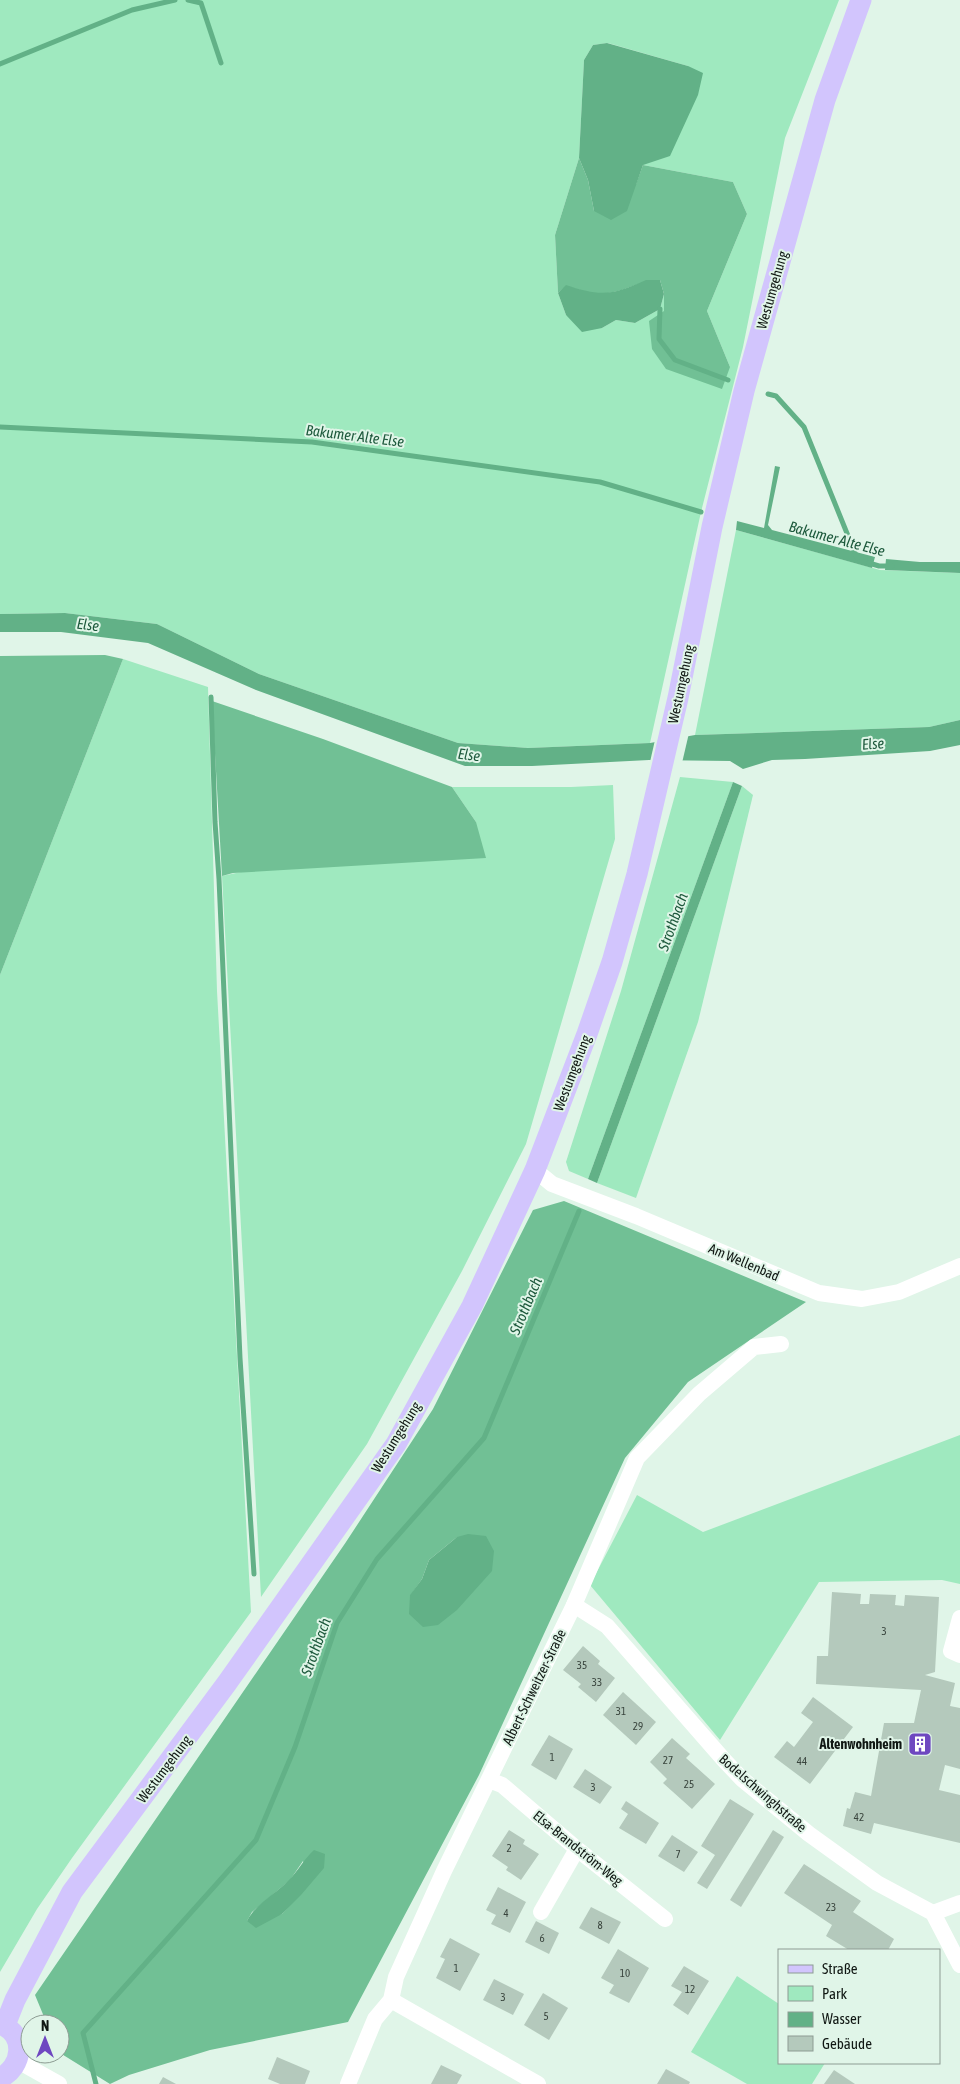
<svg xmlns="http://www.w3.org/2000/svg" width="960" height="2084" viewBox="0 0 960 2084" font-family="'Asap Condensed',sans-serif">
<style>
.green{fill:#9fe9bf;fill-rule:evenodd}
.forest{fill:#71c095;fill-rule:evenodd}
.water{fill:#62b187}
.pier{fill:#e0f5e8}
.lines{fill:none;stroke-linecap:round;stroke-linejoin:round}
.stream{stroke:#62b187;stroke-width:5}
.building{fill:#b4c9bc}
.minor{stroke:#fff;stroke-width:16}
.major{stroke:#d2c5fd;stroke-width:21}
.labels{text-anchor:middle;stroke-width:4;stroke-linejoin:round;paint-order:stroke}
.number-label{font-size:11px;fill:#39443d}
.street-label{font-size:14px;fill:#101713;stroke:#e0f5e8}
.poi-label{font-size:14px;font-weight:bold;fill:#101713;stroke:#e0f5e8;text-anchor:end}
.water-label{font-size:15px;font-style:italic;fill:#1d593c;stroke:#e0f5e8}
</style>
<rect width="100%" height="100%" fill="#e0f5e8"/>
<g class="green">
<path d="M0 0H839L785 138 743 347 701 512 650 743 528 748 458 743 259 674 157 624 65 613 0 614ZM608 43 688 66 643 165 733 182 747 214 707 311 730 367 664 311V294L660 309 635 323 616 320 602 328 566 315 558 293 555 235 579 158 584 60 593 45Z"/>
<polygon points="736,530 880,570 960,573 960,720 929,727 695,735"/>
<polygon points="123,659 208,687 217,991 251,1612 72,1858 37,1909 0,1972 0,975"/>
<polygon points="680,777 733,782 588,1179 569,1171 566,1162 621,991"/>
<polygon points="613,785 615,839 526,1144 462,1271 367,1444 261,1597 222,876 476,822 452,787 571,787"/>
<polygon points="742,786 753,795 698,1022 636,1198 597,1183"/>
<polygon points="960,1435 960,1584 942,1580 819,1582 720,1740 590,1585 637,1495 703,1532"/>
<polygon points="737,1976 779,2004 779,2063 825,2063 812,2084 747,2084 691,2052"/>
</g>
<g class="forest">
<path d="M579 158 588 180 594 211 636 184 643 165 733 182 747 214 707 311 730 367 722 389 666 369 652 349 649 321 664 311V294L660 280C641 280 626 291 608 293 593 295 580 290 566 286L558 293 555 235Z"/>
<polygon points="105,655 123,659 0,975 0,656"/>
<polygon points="212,701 323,739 452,787 476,822 486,858 233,873 222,876"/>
<path d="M564 1201 806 1302 688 1382 625 1458 479 1775 348 2022 210 2050 129 2075 110 2084 60 2053V2024H47L35 1995 346 1542 433 1409 533 1210ZM457 1537 410 1596 422 1579 429 1560ZM303 1861 310 1883 282 1914 247 1921 252 1912 290 1880Z"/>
</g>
<g class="water">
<polygon points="607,43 688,66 703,73 698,95 670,156 643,165 627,211 611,220 594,211 588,180 579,158 584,60 593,45"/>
<path d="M646 280H660L664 294 660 309 635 323 616 320 602 328 582 332 566 315 558 293 566 285C601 297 613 295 646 280Z"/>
<polygon points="775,466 780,467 768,525 772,530 875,557 872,568 736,530 737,521 764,528"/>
<polygon points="886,559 920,562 960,562 960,573 885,570"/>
<polygon points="65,613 157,624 259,674 458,743 528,748 650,743 695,735 929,727 960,720 960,745 930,751 805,759 772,760 743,769 730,761 649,760 532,766 465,766 256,690 148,643 61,632 0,632 0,614"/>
<polygon points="733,782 742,786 597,1183 588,1179"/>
<polygon points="468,1534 486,1536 494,1551 492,1571 457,1610 438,1625 423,1627 409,1614 410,1595 422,1579 429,1560 457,1537"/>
<path d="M314 1850 325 1854 324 1868 301 1895 282 1914 256 1928 247 1921C256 1903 276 1894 289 1880 298 1871 304 1859 314 1850Z"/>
</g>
<polygon class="pier" points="689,733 682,763 650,762 655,740"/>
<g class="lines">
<g class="stream">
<polyline points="188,0 201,3 221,63"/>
<polyline points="0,64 132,10 175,0"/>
<polyline points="660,309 659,339 675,360 728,380"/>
<polyline points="768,394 776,396 804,427 857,558"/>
<polyline points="0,427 312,442 600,482 701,512"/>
<polyline points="869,563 879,566 892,566"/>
<polyline points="211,697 215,822 219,879 240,1358 254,1574"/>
<polyline points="96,2084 83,2033 256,1840 295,1747 337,1623 377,1559 484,1438 579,1211"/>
</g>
</g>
<g class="building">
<polygon points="832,1592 861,1594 860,1604 869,1604 870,1594 896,1595 895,1605 904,1606 905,1595 939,1597 935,1672 925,1675 955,1683 950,1706 960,1708 960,1769 945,1765 939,1790 960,1795 960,1843 874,1823 871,1834 843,1826 847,1808 850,1809 855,1792 871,1796 884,1723 914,1723 921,1690 816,1684 817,1656 828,1656"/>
<polygon points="583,1646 600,1661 598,1664 615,1678 596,1702 578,1687 581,1684 563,1670"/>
<polygon points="623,1692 656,1722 636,1745 603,1715"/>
<polygon points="813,1697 853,1727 810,1784 774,1757 787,1741 794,1747 813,1722 801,1713"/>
<polygon points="549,1735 573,1749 556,1780 531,1765"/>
<polygon points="672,1738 690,1754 686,1758 715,1784 692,1809 663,1783 667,1779 650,1762"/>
<polygon points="585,1769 612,1787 600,1804 573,1787"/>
<polygon points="730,1799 754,1814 707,1889 697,1883 715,1855 701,1846"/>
<polygon points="626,1801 659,1823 646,1844 619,1828 628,1814 621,1809"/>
<polygon points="509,1830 525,1840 523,1844 539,1854 521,1880 506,1870 508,1867 492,1856"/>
<polygon points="773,1830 784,1837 741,1907 730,1900"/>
<polygon points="672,1835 698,1852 684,1872 658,1856"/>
<polygon points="804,1864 861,1901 853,1912 894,1939 888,1950 849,1950 826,1936 832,1925 784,1893"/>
<polygon points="498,1887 526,1902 510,1933 491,1924 496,1915 486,1910"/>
<polygon points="591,1907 621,1922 609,1944 579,1928"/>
<polygon points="536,1921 559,1933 549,1954 525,1942"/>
<polygon points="450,1938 480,1954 460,1991 436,1978 445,1959 440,1957"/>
<polygon points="618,1949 649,1968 629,2003 609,1993 614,1985 601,1978"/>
<polygon points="684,1966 709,1981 688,2015 673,2005 682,1992 671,1986"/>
<polygon points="494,1979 524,1994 513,2015 483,2000"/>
<polygon points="543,1993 568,2008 549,2040 524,2025"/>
<polygon points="277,2057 310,2071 305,2084 280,2084 268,2079"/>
<polygon points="441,2065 462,2075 457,2084 431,2084"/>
<polygon points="666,2069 690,2082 689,2084 657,2084"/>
<polygon points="834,2070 855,2084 824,2084"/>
<polygon points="163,2077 176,2084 159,2084"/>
</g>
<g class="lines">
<g class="minor">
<polyline points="535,1170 552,1184 636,1216 819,1293 862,1299 899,1292 960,1266"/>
<polyline points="574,1605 607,1626 724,1760 742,1779 809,1834 877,1883 933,1913 960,1965"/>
<polyline points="960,1618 951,1651 960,1655"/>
<polyline points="489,1780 502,1785 577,1849 665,1919"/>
<polyline points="541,1912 577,1849"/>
<polyline points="933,1913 960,1903"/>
<polyline points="391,2000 538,2084"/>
<polyline points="18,2061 59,2084"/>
<polyline points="348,2084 375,2019 391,2000 396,1977 444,1871 574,1605 637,1458 699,1394 754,1347 781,1344"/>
</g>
<g class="major">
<path d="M0 2024C27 2034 23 2067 0 2078"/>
<polyline points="5,2025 15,2000 72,1892 227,1683 396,1444 472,1306 535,1170 587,1034 612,962 637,874 678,698 712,527 744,391 825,100 861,0"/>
</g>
</g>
<defs>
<g id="building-square" transform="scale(1.25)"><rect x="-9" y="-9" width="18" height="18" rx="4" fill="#6e47c0" stroke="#e0f5e8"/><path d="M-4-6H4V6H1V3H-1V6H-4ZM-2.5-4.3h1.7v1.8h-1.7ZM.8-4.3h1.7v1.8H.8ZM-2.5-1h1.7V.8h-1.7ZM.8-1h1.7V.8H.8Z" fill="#fff"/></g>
</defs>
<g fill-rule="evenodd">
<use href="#building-square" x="920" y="1744"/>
</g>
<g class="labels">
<g class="number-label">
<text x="884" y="1635">3</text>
<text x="582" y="1669">35</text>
<text x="597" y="1686">33</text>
<text x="621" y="1715">31</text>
<text x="638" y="1730">29</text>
<text x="552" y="1761">1</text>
<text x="668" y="1764">27</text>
<text x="802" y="1765">44</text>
<text x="689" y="1788">25</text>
<text x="593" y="1791">3</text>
<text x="859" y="1821">42</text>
<text x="509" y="1852">2</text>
<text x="678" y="1858">7</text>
<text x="831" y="1911">23</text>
<text x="506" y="1917">4</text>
<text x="600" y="1929">8</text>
<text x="542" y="1942">6</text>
<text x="456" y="1972">1</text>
<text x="625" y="1977">10</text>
<text x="690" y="1993">12</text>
<text x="503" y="2001">3</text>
<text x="546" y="2020">5</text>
</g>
<g class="street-label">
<text transform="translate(772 290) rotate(-74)" y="5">Westumgehung</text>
<text transform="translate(681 684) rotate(-78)" y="5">Westumgehung</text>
<text transform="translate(572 1073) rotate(-69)" y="5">Westumgehung</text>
<text transform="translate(744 1262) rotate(23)" y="5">Am Wellenbad</text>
<text transform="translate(396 1437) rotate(-58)" y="5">Westumgehung</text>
<text transform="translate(534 1687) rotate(-64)" y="5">Albert-Schweitzer-Straße</text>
<text transform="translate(164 1769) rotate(-53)" y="5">Westumgehung</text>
<text transform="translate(763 1793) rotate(41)" y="5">Bodelschwinghstraße</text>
<text transform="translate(578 1848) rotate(39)" y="5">Elsa-Brandström-Weg</text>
</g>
<g class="poi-label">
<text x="902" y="1749">Altenwohnheim</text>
</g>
<g class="water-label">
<text transform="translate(355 436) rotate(7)" y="5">Bakumer Alte Else</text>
<text transform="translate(837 539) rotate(15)" y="5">Bakumer Alte Else</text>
<text transform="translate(88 625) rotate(7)" y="5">Else</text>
<text transform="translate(873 744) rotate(-4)" y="5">Else</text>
<text transform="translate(469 755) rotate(8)" y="5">Else</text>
<text transform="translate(673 922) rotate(-70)" y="5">Strothbach</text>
<text transform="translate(526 1306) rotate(-67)" y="5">Strothbach</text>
<text transform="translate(316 1647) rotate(-70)" y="5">Strothbach</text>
</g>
</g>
<rect x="778" y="1949" width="162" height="115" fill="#e0f5e8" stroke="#8d9c93"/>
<rect x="788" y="1965" width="25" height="8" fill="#d2c5fd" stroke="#8d9c93"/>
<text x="822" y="1974" font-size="15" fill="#101713">Straße</text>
<rect x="788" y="1986" width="25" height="15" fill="#9fe9bf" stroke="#8d9c93"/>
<text x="822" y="1999" font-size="15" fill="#101713">Park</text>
<rect x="788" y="2012" width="25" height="15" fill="#62b187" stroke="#8d9c93"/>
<text x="822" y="2024" font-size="15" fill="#101713">Wasser</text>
<rect x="788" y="2036" width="25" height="15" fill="#b4c9bc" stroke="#8d9c93"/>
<text x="822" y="2049" font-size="15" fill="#101713">Gebäude</text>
<g transform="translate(45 2039)"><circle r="24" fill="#e0f5e8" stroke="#8d9c93"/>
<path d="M0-4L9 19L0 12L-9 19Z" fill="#6e47c0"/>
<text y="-8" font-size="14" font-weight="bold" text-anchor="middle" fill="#101713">N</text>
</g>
</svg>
